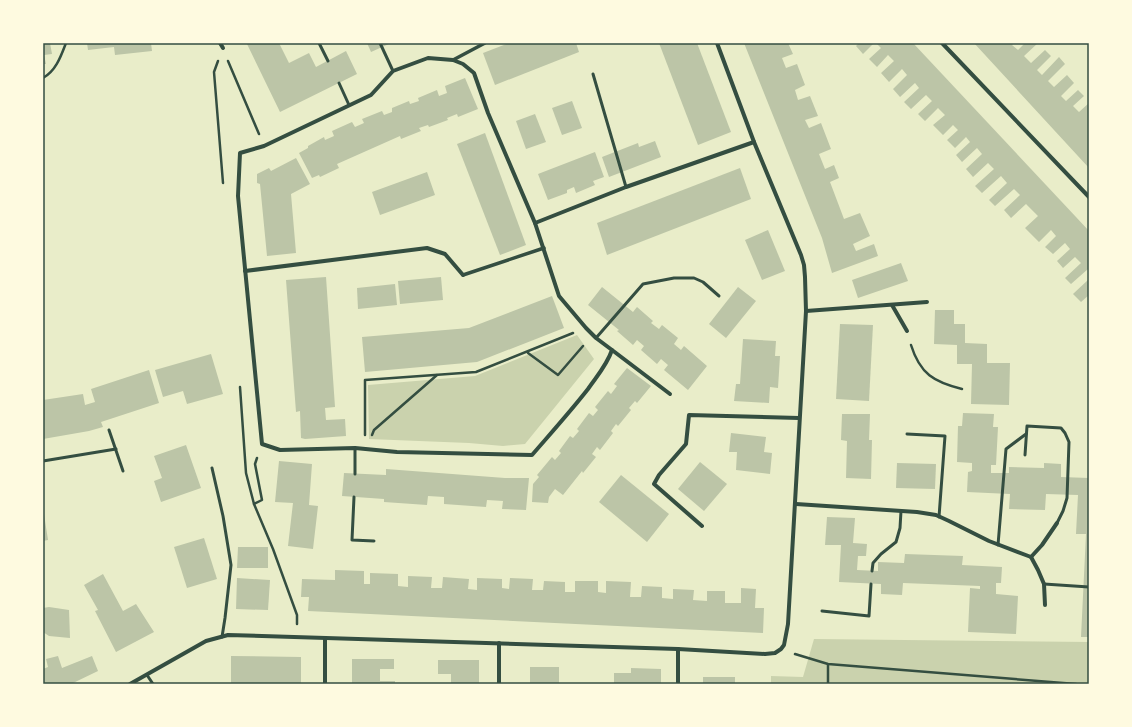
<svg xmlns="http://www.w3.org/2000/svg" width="1132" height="727" viewBox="0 0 1132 727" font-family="Georgia,serif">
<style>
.green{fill:#cad2ad}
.building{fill:#bcc5a7}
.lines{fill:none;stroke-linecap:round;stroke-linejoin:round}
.path{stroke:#344e41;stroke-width:2.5}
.service{stroke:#344e41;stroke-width:3}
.pedestrian{stroke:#344e41;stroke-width:3.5}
.minor{stroke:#344e41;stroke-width:4}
.neatline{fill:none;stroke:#344e41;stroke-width:1.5}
</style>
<rect width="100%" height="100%" fill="#e9edc9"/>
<g class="green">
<polygon points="577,335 594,359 525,444 503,446 469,443 369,439 368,385 475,376"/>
<polygon points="814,639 1089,642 1089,684 771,684 771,676 803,677"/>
</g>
<g class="building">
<polygon points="43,43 50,43 52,54 44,55 46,64 43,64"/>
<polygon points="87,43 151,43 152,51 115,55 114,47 88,50"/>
<polygon points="248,43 279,43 289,63 309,53 316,67 346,51 357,74 280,112 247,44"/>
<polygon points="367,43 391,43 371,52"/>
<polygon points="509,43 576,43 579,52 495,85 483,53"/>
<polygon points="659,43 697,43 731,132 698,145"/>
<polygon points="744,43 788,43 793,54 782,58 786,68 797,64 805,85 795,90 798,100 810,96 818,116 805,120 809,128 821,123 831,149 819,154 825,169 834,165 839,178 830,182 844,219 860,213 870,236 853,244 856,251 874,244 878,256 832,273 822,238"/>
<polygon points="859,43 874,43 863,54 856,46"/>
<polygon points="876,43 913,43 1076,217 1089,231 1089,271 1088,269 1071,284 1065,278 1081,263 1075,257 1063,268 1057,261 1070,249 1065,243 1053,254 1045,247 1056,236 1051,230 1039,242 1025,228 1038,216 1026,204 1011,218 1004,210 1020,195 1014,189 995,206 989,200 1007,183 1001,176 982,193 975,186 994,169 988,163 973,177 966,169 982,154 977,148 962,162 956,155 970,142 966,137 955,148 947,140 958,130 953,125 943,135 933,125 945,115 938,108 925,121 918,114 932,101 926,95 911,109 904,102 919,88 915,83 900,97 893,89 907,75 902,69 889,82 881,73 894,61 888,55 877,67 869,59 881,48"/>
<polygon points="974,43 1014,43 1012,45 1018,50 1025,43 1038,43 1024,56 1031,63 1045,50 1051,56 1037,70 1042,75 1059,57 1065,64 1048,81 1054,87 1067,75 1074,83 1061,96 1066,101 1078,90 1084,96 1073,106 1079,112 1089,103 1089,168"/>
<polygon points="465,78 478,109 458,117 457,114 447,118 448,120 429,127 428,125 419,128 421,131 401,139 400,136 337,164 339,168 320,177 319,175 312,178 299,153 308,148 308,146 324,137 325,140 334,136 332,131 352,122 355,127 364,123 362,119 382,111 384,115 392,112 392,108 409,101 410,104 419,101 418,98 437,90 439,96 447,93 445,86"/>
<polygon points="572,101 582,128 562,135 552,108"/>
<polygon points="535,114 546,142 526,149 516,121"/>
<polygon points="485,133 526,245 500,255 457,144"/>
<polygon points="655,141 661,157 609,177 602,157 638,143 639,147"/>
<polygon points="595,152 604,177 593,181 595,185 576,193 574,187 567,190 567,193 548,200 538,174"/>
<polygon points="296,158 310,184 291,194 296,253 267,256 260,184 257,183 257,174 269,168 271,171"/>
<polygon points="740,168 751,199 607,255 597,223"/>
<polygon points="427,172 435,195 380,215 372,192"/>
<polygon points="768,230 785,271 762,280 745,240"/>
<polygon points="901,263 908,281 858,298 852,280"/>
<polygon points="326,277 335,407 325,408 326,420 345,419 346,436 305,439 301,438 300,411 296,412 286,280"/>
<polygon points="441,277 443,300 400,304 398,281"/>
<polygon points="1089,279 1089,295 1081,302 1073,294"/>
<polygon points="395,284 397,305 358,309 357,288"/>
<polygon points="602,287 633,312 637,307 653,321 651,323 659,329 662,325 678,338 674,344 681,350 684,346 707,366 688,390 664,370 668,365 661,359 657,364 641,350 644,346 637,340 633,345 617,331 619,330 588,305"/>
<polygon points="738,287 756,301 726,338 709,324"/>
<polygon points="552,296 564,328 477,362 365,372 362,337 469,328"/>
<polygon points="935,310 954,310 954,324 965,324 965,343 987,344 987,363 1010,363 1009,405 971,404 972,364 957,364 957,345 934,344"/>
<polygon points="840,324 873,325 869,401 836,399"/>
<polygon points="743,339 776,341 775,356 780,356 778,388 770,387 769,403 734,401 736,384 740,384"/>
<polygon points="211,354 223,394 187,404 183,391 163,397 155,370"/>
<polygon points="627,368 651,386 637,403 635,401 629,408 631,410 618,426 616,424 611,431 613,433 600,450 597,447 592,454 596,457 583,473 582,471 563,495 555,489 549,497 548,503 532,502 533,484 539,477 537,475 552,457 555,460 561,453 559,451 570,436 573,438 579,431 577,429 589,413 593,416 598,410 595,407 608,391 611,394 617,386 614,384"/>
<polygon points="149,370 159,403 101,422 103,427 89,431 43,439 43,400 83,394 85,405 95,402 91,389"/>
<polygon points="963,413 994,414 993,427 998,427 996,465 991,465 991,473 1009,473 1009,467 1044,468 1044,463 1061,464 1061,477 1089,478 1089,637 1081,637 1086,534 1076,534 1078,495 1046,494 1045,510 1009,509 1010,494 967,492 968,472 972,471 972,463 957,462 958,426 962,426"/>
<polygon points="842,414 870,414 869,440 872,440 871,479 846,478 847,441 841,440"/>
<polygon points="731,433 766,437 764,452 772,453 770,474 736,470 737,452 729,452"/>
<polygon points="186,445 201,488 161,502 154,481 162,478 154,456"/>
<polygon points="279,461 312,464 309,505 318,506 313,549 288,546 293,503 275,502"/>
<polygon points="700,462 727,484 704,511 678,489"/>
<polygon points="897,463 936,464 935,489 896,488"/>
<polygon points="386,469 505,478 529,478 526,510 502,509 503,501 487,500 486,507 444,504 444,497 428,496 427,505 384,502 384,499 342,496 344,473 386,475"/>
<polygon points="621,475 669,514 647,542 599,502"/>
<polygon points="43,508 48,540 43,541"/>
<polygon points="827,517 855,518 853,543 867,544 866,556 858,556 857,570 878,571 878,562 904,563 905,554 963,556 962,565 1002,567 1001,583 996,583 996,594 1018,596 1016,634 968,632 970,588 980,589 980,586 903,583 902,595 881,594 881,584 839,582 841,545 825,545"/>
<polygon points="204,538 217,579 187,588 174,547"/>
<polygon points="238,547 268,547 268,568 237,568"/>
<polygon points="335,570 364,571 364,584 370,584 370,573 398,574 398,586 408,587 408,576 432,577 431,588 442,588 443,577 469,579 468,589 477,590 477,578 502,579 502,588 509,589 510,578 533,579 532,590 543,590 544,581 565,582 565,592 575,592 575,581 598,581 598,592 606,593 606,581 631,582 630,597 641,597 642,586 662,587 662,598 673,599 673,589 694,590 693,600 707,601 707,591 725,591 725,603 741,603 741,588 756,589 755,608 764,608 763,633 308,611 309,597 301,597 302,579 335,580"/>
<polygon points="103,574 123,611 136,604 154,632 116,652 95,611 98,610 84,585"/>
<polygon points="237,578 270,580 268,610 236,609"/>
<polygon points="49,607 69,610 70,638 49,636 43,632 43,608"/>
<polygon points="58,656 62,668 92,656 98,671 71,684 43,684 43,669 48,667 46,659"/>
<polygon points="231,656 301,657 301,684 231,684"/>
<polygon points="352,659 394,659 394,669 380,669 380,681 395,681 395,684 352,684"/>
<polygon points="438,660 479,660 479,684 451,684 451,674 438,674"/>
<rect x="530" y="667" width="29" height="17"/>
<polygon points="631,668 661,669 661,684 614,684 614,673 631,673"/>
<rect x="703" y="677" width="32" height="7"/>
</g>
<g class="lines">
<g class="path">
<polyline points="218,61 214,72 223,183"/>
<polyline points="228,61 259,134"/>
<path d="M43 78C56 71 61 56 66 43"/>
<path d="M911 345C920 374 934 382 962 389"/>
<polyline points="528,353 558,375 583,346"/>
<polyline points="240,387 246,473 254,504 273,549 297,615 297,624"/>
<polyline points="365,435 365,380 476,372 573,333"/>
<polyline points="372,435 374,430 437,375"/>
<polyline points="254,504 262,500 255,464 257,458"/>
<polyline points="795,654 828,664 1076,684"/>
<polyline points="828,684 828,665"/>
</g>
<g class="service">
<polyline points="319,43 328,61"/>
<polyline points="380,43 393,71"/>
<polyline points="593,74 626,187"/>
<polyline points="339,83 349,105"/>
<polyline points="596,338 643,284 674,278 694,278 703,282 719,296"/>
<polyline points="109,430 123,471"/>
<polyline points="907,434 945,436 939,517"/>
<polyline points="355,448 355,474"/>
<polyline points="1025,455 1027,426 1061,428 1065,433 1069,442 1067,498 1063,511 1057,523"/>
<polyline points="43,461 116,449"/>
<polyline points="212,468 223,516 231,565 225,618 222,637"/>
<polyline points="354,497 352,540 374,541"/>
<polyline points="998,545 1006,449 1026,434"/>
<polyline points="872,571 873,563 881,554 896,542 900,528 901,511"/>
<polyline points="1044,584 1089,587"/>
<polyline points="822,611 869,616 871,584"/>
<polyline points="147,675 153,684"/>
</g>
<g class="pedestrian">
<polyline points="453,60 485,43"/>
<polyline points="463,275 544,248"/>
</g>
<g class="minor">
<polyline points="220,43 223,48"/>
<polyline points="942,43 1089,197"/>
<path d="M428 58 453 60 463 64 474 73 488 113 535 223 559 296 586 328 596 338 612 350C607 365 597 376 588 389 570 412 551 433 532 455L397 452 355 448 280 450 262 444 238 196 240 153 264 146 371 95 393 71Z"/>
<polyline points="535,223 626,187 754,142"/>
<polyline points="245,271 427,248 445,254 463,275"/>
<polyline points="892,305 907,331"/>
<polyline points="806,311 927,302"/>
<polyline points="612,350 670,394"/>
<polyline points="796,504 917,512 936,515 949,521 989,541 1031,557 1038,570 1044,584 1045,605"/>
<polyline points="702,526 654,484 659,475 686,444 689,415 799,418"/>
<polyline points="1031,557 1042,545 1057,523"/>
<polyline points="499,643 499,684"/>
<polyline points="678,649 678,684"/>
<polyline points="130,684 206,641 228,635 678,649 765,654 775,653 781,649 784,645 788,624 806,311 805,277 804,265 801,255 754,142 717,43"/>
<polyline points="325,684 325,638"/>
</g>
</g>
<rect width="1132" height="727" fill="none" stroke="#fefae0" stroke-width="88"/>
<rect x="44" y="44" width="1044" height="639" class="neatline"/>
</svg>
